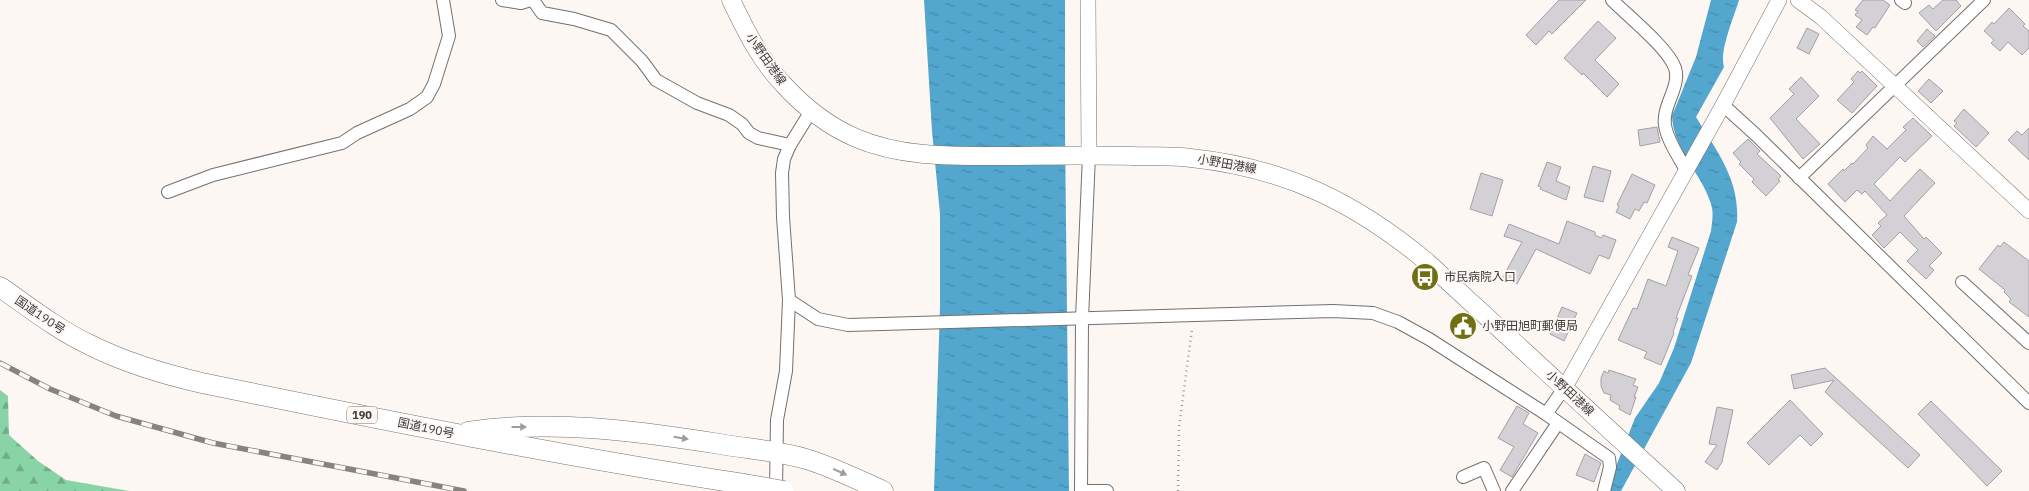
<svg xmlns="http://www.w3.org/2000/svg" width="2029" height="491" viewBox="0 0 2029 491" font-family="'IBM Plex Sans','Noto Sans JP',sans-serif">
<style>
.forest{fill:url(#forest-firs)}
.water{fill:url(#water-ripples)}
.building{fill:#d4d1d6;stroke:#a3a0a5}
.lines{fill:none;stroke-linecap:round;stroke-linejoin:round}
.minor-casing{stroke:#75706d;stroke-width:14}
.tertiary-casing{stroke:#75706d;stroke-width:16}
.secondary-casing{stroke:#75706d;stroke-width:19}
.trunk-casing{stroke:#75706d;stroke-width:21}
.path{stroke:#9e9997;stroke-width:2.5;stroke-dasharray:1 4;stroke-linecap:butt}
.minor{stroke:#fff;stroke-width:12}
.tertiary{stroke:#fff;stroke-width:15}
.secondary{stroke:#fff;stroke-width:18}
.trunk{stroke:#fff;stroke-width:20}
.rail-casing{stroke:#878381;stroke-width:5.5}
.rail{stroke:#fdf7f4;stroke-width:4;stroke-dasharray:11;stroke-linecap:butt}
.trunk-bridge-casing{stroke:#75706d;stroke-width:21;stroke-linecap:butt}
.trunk-bridge{stroke:#fff;stroke-width:20}
.oneway{fill:#9e9d9c}
.labels{text-anchor:middle;stroke-width:4;stroke-linejoin:round;paint-order:stroke}
.shield{fill:#fdf7f4;stroke:#777372;stroke-width:1}
.shield-label{font-size:11px;font-weight:bold;fill:#3e3b3a}
.street-label{font-size:12px;fill:#3e3b3a;stroke:#fdf7f4}
.poi-label{font-size:12px;fill:#3e3b3a;stroke:#fdf7f4;text-anchor:start}
</style>
<defs>
<pattern id="forest-firs" width="22" height="20" patternUnits="userSpaceOnUse" patternTransform="scale(1.25)"><rect width="22" height="20" fill="#89d4a6"/><path d="M5 1l3.5 6h-7zM16 11l3.5 6h-7z" fill="#71ad88"/></pattern>
<pattern id="water-ripples" width="26" height="14" patternUnits="userSpaceOnUse" patternTransform="scale(1.25)"><rect width="26" height="14" fill="#53a7cf"/><path d="M2 4q2-2 4 0t4 0M15 11q2-2 4 0t4 0" fill="none" stroke="#4689a9"/></pattern>
</defs>
<rect width="100%" height="100%" fill="#fdf7f4"/>
<polygon class="forest" points="0,390 8,396 9,435 38,461 66,480 129,491 0,491"/>
<g class="water">
<polygon points="924,0 1065,0 1065,131 1069,491 934,491 940,307 940,214 932,131"/>
<path d="M1711 0H1739C1734 17 1719 51 1724 67L1696 117C1717 151 1740 180 1737 222L1691 363 1621 491H1608L1615 469 1635 418 1659 383 1674 348 1711 231C1712 222 1714 213 1711 204 1702 174 1673 149 1672 116L1696 57Z"/>
</g>
<g class="building">
<polygon points="1559,0 1586,0 1552,34 1549,31 1536,45 1526,35"/>
<polygon points="1863,0 1883,0 1890,5 1875,28 1873,27 1867,35 1856,27 1862,20 1855,15 1858,11 1855,10"/>
<polygon points="1943,0 1956,0 1961,6 1936,31 1919,13 1929,5 1933,9"/>
<polygon points="2009,8 2025,24 2023,26 2029,31 2029,48 2022,55 2008,42 2000,51 1991,43 1994,40 1984,31 1992,22 1994,24"/>
<polygon points="1598,21 1616,38 1595,60 1619,84 1607,97 1583,73 1582,75 1564,58"/>
<polygon points="1807,28 1819,34 1809,54 1797,48"/>
<polygon points="1927,29 1935,36 1923,47 1917,41"/>
<polygon points="1858,71 1860,73 1862,71 1877,86 1852,113 1837,100 1854,82 1851,79"/>
<polygon points="1801,77 1819,96 1796,119 1820,144 1803,159 1770,118 1794,94 1789,89"/>
<polygon points="1929,79 1943,91 1931,103 1918,91"/>
<polygon points="1964,109 1989,133 1976,147 1954,126 1957,123 1954,121"/>
<polygon points="1913,118 1932,136 1905,162 1900,157 1874,184 1890,201 1920,169 1935,183 1904,216 1924,239 1926,237 1942,253 1929,266 1934,270 1926,279 1907,261 1918,250 1900,232 1884,248 1872,235 1881,226 1878,223 1887,215 1865,191 1862,194 1857,190 1845,202 1828,184 1843,169 1844,171 1852,163 1853,164 1868,148 1866,145 1873,136 1887,149 1906,130 1903,127"/>
<polygon points="1657,127 1660,142 1640,146 1638,130"/>
<polygon points="2029,128 2029,160 2008,140 2017,131 2022,135"/>
<polygon points="1748,139 1760,151 1757,154 1781,176 1778,180 1780,181 1766,196 1752,182 1754,179 1739,164 1741,162 1733,153"/>
<polygon points="1547,162 1561,167 1556,181 1570,187 1566,200 1540,189 1541,187 1538,186"/>
<polygon points="1593,166 1611,171 1603,202 1584,197"/>
<polygon points="1481,173 1503,180 1492,216 1470,209"/>
<polygon points="1632,174 1655,185 1647,203 1644,202 1639,211 1635,209 1630,219 1616,212 1619,206 1617,205"/>
<polygon points="1567,221 1595,232 1595,235 1601,238 1603,235 1616,240 1609,259 1599,255 1590,274 1536,249 1517,284 1503,277 1522,242 1504,236 1509,224 1559,244"/>
<polygon points="1672,237 1699,248 1688,275 1692,276 1676,318 1678,318 1673,332 1674,333 1661,365 1644,358 1647,352 1618,340 1633,308 1637,309 1648,279 1666,286 1678,251 1668,247"/>
<polygon points="2004,242 2029,261 2029,317 2009,302 2011,299 2004,292 2005,290 1979,269 1998,245 2000,247"/>
<polygon points="1562,307 1577,313 1564,341 1550,334"/>
<polygon points="1825,368 1920,455 1908,468 1825,392 1834,380 1794,389 1791,375"/>
<polygon points="1609,370 1636,379 1633,385 1638,387 1634,397 1636,397 1630,415 1619,409 1620,406 1610,400 1611,395 1604,393 1601,386 1601,378 1604,371 1608,373"/>
<polygon points="1790,400 1823,434 1811,446 1800,435 1769,465 1747,443"/>
<polygon points="1931,401 2002,471 1987,486 1918,414"/>
<polygon points="1517,406 1529,413 1523,424 1538,433 1512,477 1500,470 1514,447 1498,438"/>
<polygon points="1717,407 1733,410 1722,462 1717,470 1705,462 1717,445 1709,444"/>
<polygon points="1585,454 1601,463 1594,482 1576,475"/>
</g>
<g class="lines">
<g class="minor-casing">
<g id="minor">
<polyline points="502,0 521,3 531,0"/>
<polyline points="533,0 542,13 574,19 611,30 642,61 656,80 697,103 729,115 742,124 749,133 758,138 790,145"/>
<path d="M1612 0C1628 16 1668 48 1675 68 1681 87 1662 105 1665 125 1667 140 1679 157 1686 170"/>
<polyline points="1901,0 1905,3"/>
<polyline points="1723,105 1756,135 2029,403"/>
<polyline points="1799,178 1984,0"/>
<polyline points="168,192 213,175 342,143 357,133 410,109 427,97 434,84 449,36 443,0"/>
<polyline points="1962,282 2029,343"/>
<polyline points="789,300 818,319 848,325 1333,311 1373,313 1398,322 1429,339 1546,414 1565,387"/>
<polyline points="1546,414 1609,458 1610,467 1604,491"/>
<polyline points="1463,477 1484,468 1494,491"/>
<polyline points="776,491 777,420 786,371 789,300 783,217 782,173 784,159 790,145 811,111"/>
<polyline points="1081,491 1082,319 1089,155"/>
<polyline points="1081,491 1107,491"/>
<polyline points="1512,491 1558,423"/>
</g>
</g>
<g class="tertiary-casing">
<g id="tertiary">
<polyline points="1088,0 1089,155"/>
<polyline points="1798,0 1821,17 2029,211"/>
<polyline points="1565,387 1723,105 1779,0"/>
</g>
</g>
<g class="secondary-casing">
<path id="secondary" d="M731 0C745 29 760 60 783 84 803 106 828 126 856 138 898 156 944 156 989 156 1036 156 1084 155 1132 156 1151 157 1172 155 1191 158 1285 168 1355 202 1427 262L1676 491"/>
</g>
<g class="trunk-casing">
<g id="trunk">
<path d="M0 287C29 307 58 330 90 345 126 363 163 374 202 383 382 420 562 456 744 484"/>
<path d="M468 432C552 419 637 431 720 444 749 449 779 451 806 459 833 467 858 480 883 491"/>
</g>
</g>
<polyline class="path" points="1178,491 1179,427 1192,329"/>
<use href="#minor" class="minor"/>
<use href="#tertiary" class="tertiary"/>
<use href="#secondary" class="secondary"/>
<use href="#trunk" class="trunk"/>
<g class="rail-casing">
<polyline id="rail" points="0,363 50,389 116,416 213,443 464,491"/>
</g>
<use href="#rail" class="rail"/>
<g class="trunk-bridge-casing">
<polyline id="trunk-bridge" points="744,484 784,491"/>
</g>
<use href="#trunk-bridge" class="trunk-bridge"/>
</g>
<defs><path id="oneway-solid" d="M-6-.8H1V-3.2L6.5 0L1 3.2V.8H-6Z" transform="scale(1.25)"/></defs>
<g class="oneway">
<use href="#oneway-solid" transform="translate(519 427)"/>
<use href="#oneway-solid" transform="translate(681 438) rotate(9)"/>
<use href="#oneway-solid" transform="translate(840 472) rotate(24)"/>
</g>
<defs>
<g id="bus-disc" transform="scale(1.4375)"><circle r="9.5" fill="#706f11" stroke="#fdf7f4"/><path d="M-5-6H5V4H4V6H2V4H-2V6H-4V4H-5ZM-3.5-4V0h7V-4ZM-3.5 1.2v1.5H-2V1.2ZM2 1.2v1.5H3.5V1.2Z" fill="#fff"/></g>
<g id="civic-disc" transform="scale(1.4375)"><circle r="9.5" fill="#706f11" stroke="#fdf7f4"/><path d="M-.6-6.5H3V-4.5H.6V-3L4-1V1h2V6H-6V1h2V-1L-.6-3ZM-1.2 2.5V6h2.4V2.5Z" fill="#fff"/></g>
</defs>
<g fill-rule="evenodd">
<use href="#bus-disc" x="1425" y="277"/>
<use href="#civic-disc" x="1463" y="326"/>
</g>
<g class="labels">
<rect class="shield" x="347" y="406.5" width="30" height="17" rx="4"/>
<g class="shield-label">
<text x="362" y="419">190</text>
</g>
<g class="street-label">
<text transform="translate(766 59) rotate(55)" y="4">小野田港線</text>
<text transform="translate(1227 164) rotate(10)" y="4">小野田港線</text>
<text transform="translate(40 315) rotate(34)" y="4">国道190号</text>
<text transform="translate(1570 393) rotate(43)" y="4">小野田港線</text>
<text transform="translate(426 428) rotate(12)" y="4">国道190号</text>
</g>
<g class="poi-label">
<text x="1444" y="281">市民病院入口</text>
<text x="1482" y="330">小野田旭町郵便局</text>
</g>
</g>
</svg>
